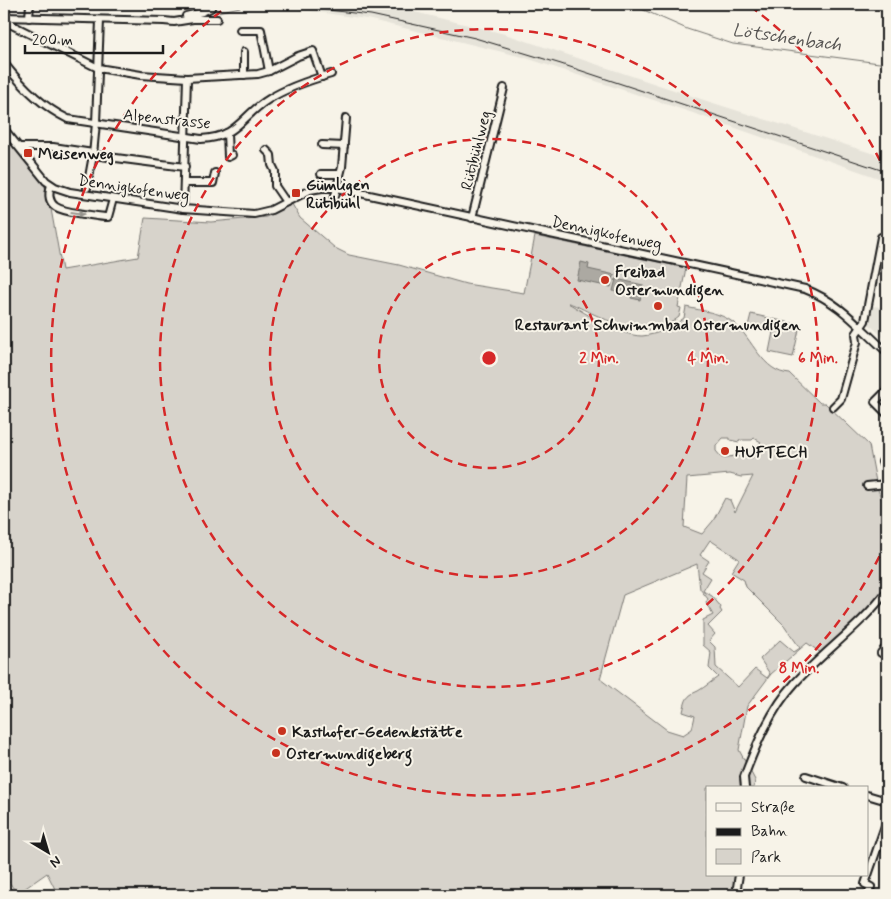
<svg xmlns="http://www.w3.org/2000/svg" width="891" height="899" viewBox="0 0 891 899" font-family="Mynerve,sans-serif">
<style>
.built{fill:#e6e3d9}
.green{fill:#d7d3cb;stroke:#7a7874;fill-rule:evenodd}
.water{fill:#aca9a2;stroke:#72716c}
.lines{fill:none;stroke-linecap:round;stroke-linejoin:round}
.stream{stroke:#72716c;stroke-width:1}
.minor-casing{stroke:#1c1c1c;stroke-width:10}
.minor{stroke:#f7f3e8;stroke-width:6}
.rail{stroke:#1c1c1c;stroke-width:1}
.oneway{fill:#94928c}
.ring{fill:none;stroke:#d62828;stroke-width:2.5;stroke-dasharray:9 6}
.poi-dot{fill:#c8321e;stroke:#f7f3e8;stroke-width:2}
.labels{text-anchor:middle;stroke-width:4;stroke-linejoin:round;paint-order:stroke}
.street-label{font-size:16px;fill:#1c1c1c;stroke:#f7f3e8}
.poi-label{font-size:16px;font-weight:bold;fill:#1c1c1c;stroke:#f7f3e8;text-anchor:start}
.water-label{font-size:18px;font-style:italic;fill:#565452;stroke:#f7f3e8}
.centre{fill:#d62828;stroke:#f7f3e8;stroke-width:2.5}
.ring-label{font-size:15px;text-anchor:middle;font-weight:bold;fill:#d62828;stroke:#f7f3e8;stroke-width:4;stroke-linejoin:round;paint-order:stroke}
</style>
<rect width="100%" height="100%" fill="#f7f3e8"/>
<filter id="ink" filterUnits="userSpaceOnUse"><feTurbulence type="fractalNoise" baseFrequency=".02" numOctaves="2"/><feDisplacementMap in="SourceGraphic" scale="10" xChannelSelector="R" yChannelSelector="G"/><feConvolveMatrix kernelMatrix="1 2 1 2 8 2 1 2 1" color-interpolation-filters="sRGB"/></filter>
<g filter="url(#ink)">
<g class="built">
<polygon points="222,4 360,4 398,8 505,34 710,102 887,158 887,181 690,112 523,57 367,19 276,6"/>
<polygon points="873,306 887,308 887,341 869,324"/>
</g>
<g class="green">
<path d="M4 129 42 176 51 209 62 270 138 257 145 218 211 222 266 217 292 204 300 218 335 248 349 255 399 265 466 284 524 293 535 236 686 268 678 307 681 308 679 317C648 342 621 326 589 312 582 309 574 304 568 303 587 314 620 336 642 336 657 335 672 327 684 318L686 307C702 311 720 312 734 323 753 339 762 372 790 374L820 403H825L869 445 877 487 887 514V586L880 596 860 617 821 653 807 643 771 674 747 706 739 750 755 780 754 788H707V875H739V895H58L47 873 17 894 4 874ZM723 438H730V440L739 442 740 440H752L754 438 761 442 752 452 755 455 752 458 735 456 722 458 716 451V446ZM730 474 741 477 753 476 735 512 730 500 725 498 713 521 702 534 684 527 687 478ZM710 540 739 559 731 572 744 580 746 587 784 625 800 648 794 652 780 640 760 659 770 674 767 678 755 669 738 687 716 667 715 647 709 641 715 634 708 626 722 612 720 609 721 607 712 596 703 591 711 578 702 572 709 561 700 555ZM697 564 700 589 708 599 706 603 713 615 703 620V645L711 652 709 668 718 677C712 681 705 687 698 691 686 696 686 699 683 712L695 716 692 729 683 735 667 730 600 679 623 595Z"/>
<polygon points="751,314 800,325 793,357 769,352 773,332 748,326"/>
</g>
<g class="water">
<polygon points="581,262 589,264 588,269 615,275 613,276 611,287 577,280"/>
<polygon points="616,279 643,285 640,300 631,298 634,289 630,288 628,294 613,291"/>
</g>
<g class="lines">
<g class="stream">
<polyline points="630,4 687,29 733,44 887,64"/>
<polyline points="217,12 240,7"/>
</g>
<g class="minor-casing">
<g id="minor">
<polyline points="186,16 202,12 211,8"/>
<polyline points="4,17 164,21 174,22 193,19 217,19"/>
<polyline points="29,18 30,4"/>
<polyline points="4,21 98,68 141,75 187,78 258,74 269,71 298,56 313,51 322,77"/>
<polyline points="240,30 261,30 269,71"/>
<path d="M4 63C21 85 43 107 68 119L201 139C239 137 241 116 269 99 288 87 310 80 331 74"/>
<polyline points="244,75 244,52"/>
<path d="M4 129 46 181 55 187 70 192 183 209 254 214 271 210 310 190 322 188H337L805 289C841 303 859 327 887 352"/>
<polyline points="227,133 228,157 232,155"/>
<polyline points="322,145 344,146"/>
<polyline points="20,147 53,147 93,153"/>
<polyline points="266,150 271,155 272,165 275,171 275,186 286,202"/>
<polyline points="93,155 185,167"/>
<polyline points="321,174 340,174"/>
<polyline points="184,183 213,183 215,173"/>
<path d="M51 185C43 210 65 211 84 214 92 215 100 217 108 217L113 199"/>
<polyline points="87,188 93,155 96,123 100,20"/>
<polyline points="334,200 342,167 346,118"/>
<polyline points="183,209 187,78"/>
<polyline points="472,218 504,88"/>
<polyline points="887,390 875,402 887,414"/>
<polyline points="833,407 841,399 857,342 856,334 865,321 881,237"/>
<polyline points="882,462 887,463"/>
<polyline points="867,486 887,484"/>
<polyline points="881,653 887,646"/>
<polyline points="806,776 843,788"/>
<path d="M745 788 744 777C756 745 771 709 795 683 824 651 861 626 887 591"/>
<polyline points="867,795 887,801"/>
<polyline points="739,895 737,887 739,875"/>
<polyline points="868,895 871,887 865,884 887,820"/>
</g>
</g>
<use href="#minor" class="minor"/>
<polyline class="rail" points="276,4 371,15 475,38 561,64 887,172"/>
</g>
<defs><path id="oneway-solid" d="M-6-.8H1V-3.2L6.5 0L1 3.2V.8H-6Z" transform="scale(1.25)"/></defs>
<use class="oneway" href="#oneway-solid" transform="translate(78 213) rotate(8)"/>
</g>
<g class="ring">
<circle cx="489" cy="358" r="110"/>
<circle cx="489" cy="358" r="219"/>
<circle cx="489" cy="358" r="329"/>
<path d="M886 543A438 438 0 1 1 228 6M750 6A438 438 0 0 1 886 173"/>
</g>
<g class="poi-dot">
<rect x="23" y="148" width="10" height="10" rx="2.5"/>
<rect x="291" y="188" width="10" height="10" rx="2.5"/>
<circle cx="605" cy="280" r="5"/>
<circle cx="658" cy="306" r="5"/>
<circle cx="725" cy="451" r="5"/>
<circle cx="282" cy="731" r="5"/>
<circle cx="276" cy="753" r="5"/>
</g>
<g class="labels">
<g class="street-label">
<text transform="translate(167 118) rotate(6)" y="6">Alpenstrasse</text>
<text transform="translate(475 150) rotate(-76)" y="6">Rütibühlweg</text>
<text transform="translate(134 187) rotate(8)" y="6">Dennigkofenweg</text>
<text transform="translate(607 232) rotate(12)" y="6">Dennigkofenweg</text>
</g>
<g class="poi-label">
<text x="38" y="159">Meisenweg</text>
<text x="306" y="190">Gümligen<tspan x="306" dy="18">Rütibühl</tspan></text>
<text x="615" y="277">Freibad<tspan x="615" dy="18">Ostermundigen</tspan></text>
<text x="658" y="330" text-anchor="middle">Restaurant Schwimmbad Ostermundigen</text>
<text x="735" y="457">HUFTECH</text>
<text x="292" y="737">Kasthofer-Gedenkstätte</text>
<text x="286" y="759">Ostermundigeberg</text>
</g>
<g class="water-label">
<text transform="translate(787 37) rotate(8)" y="6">Lötschenbach</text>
</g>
</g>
<circle cx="489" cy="358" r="8" class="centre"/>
<g class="ring-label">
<text x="599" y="363">2 Min.</text>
<text x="708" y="363">4 Min.</text>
<text x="818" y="363">6 Min.</text>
<text x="799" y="673">8 Min.</text>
</g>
<rect width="891" height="899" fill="none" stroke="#f7f3e8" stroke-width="20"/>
<rect x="10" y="10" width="871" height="879" fill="none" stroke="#1c1c1c" stroke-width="2" filter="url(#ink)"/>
<rect x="706" y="786" width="162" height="90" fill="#f7f3e8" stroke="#9f9d96"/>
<rect x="716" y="803" width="25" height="8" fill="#f7f3e8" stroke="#9f9d96"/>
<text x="751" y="812" font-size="15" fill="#1c1c1c">Straße</text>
<rect x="716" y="828" width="25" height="8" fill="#1c1c1c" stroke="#9f9d96"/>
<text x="751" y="836" font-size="15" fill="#1c1c1c">Bahn</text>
<rect x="716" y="849" width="25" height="15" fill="#d7d3cb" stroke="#9f9d96"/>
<text x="751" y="862" font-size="15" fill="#1c1c1c">Park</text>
<g transform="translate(48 852) rotate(142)" stroke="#f7f3e8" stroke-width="4" paint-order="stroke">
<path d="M0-4L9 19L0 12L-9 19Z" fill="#1c1c1c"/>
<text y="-8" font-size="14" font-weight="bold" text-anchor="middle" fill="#1c1c1c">N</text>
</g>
<path d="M25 45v8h138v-8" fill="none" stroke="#1c1c1c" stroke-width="2.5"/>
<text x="32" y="45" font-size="15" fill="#1c1c1c" stroke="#f7f3e8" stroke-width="4" paint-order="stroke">200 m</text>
</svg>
